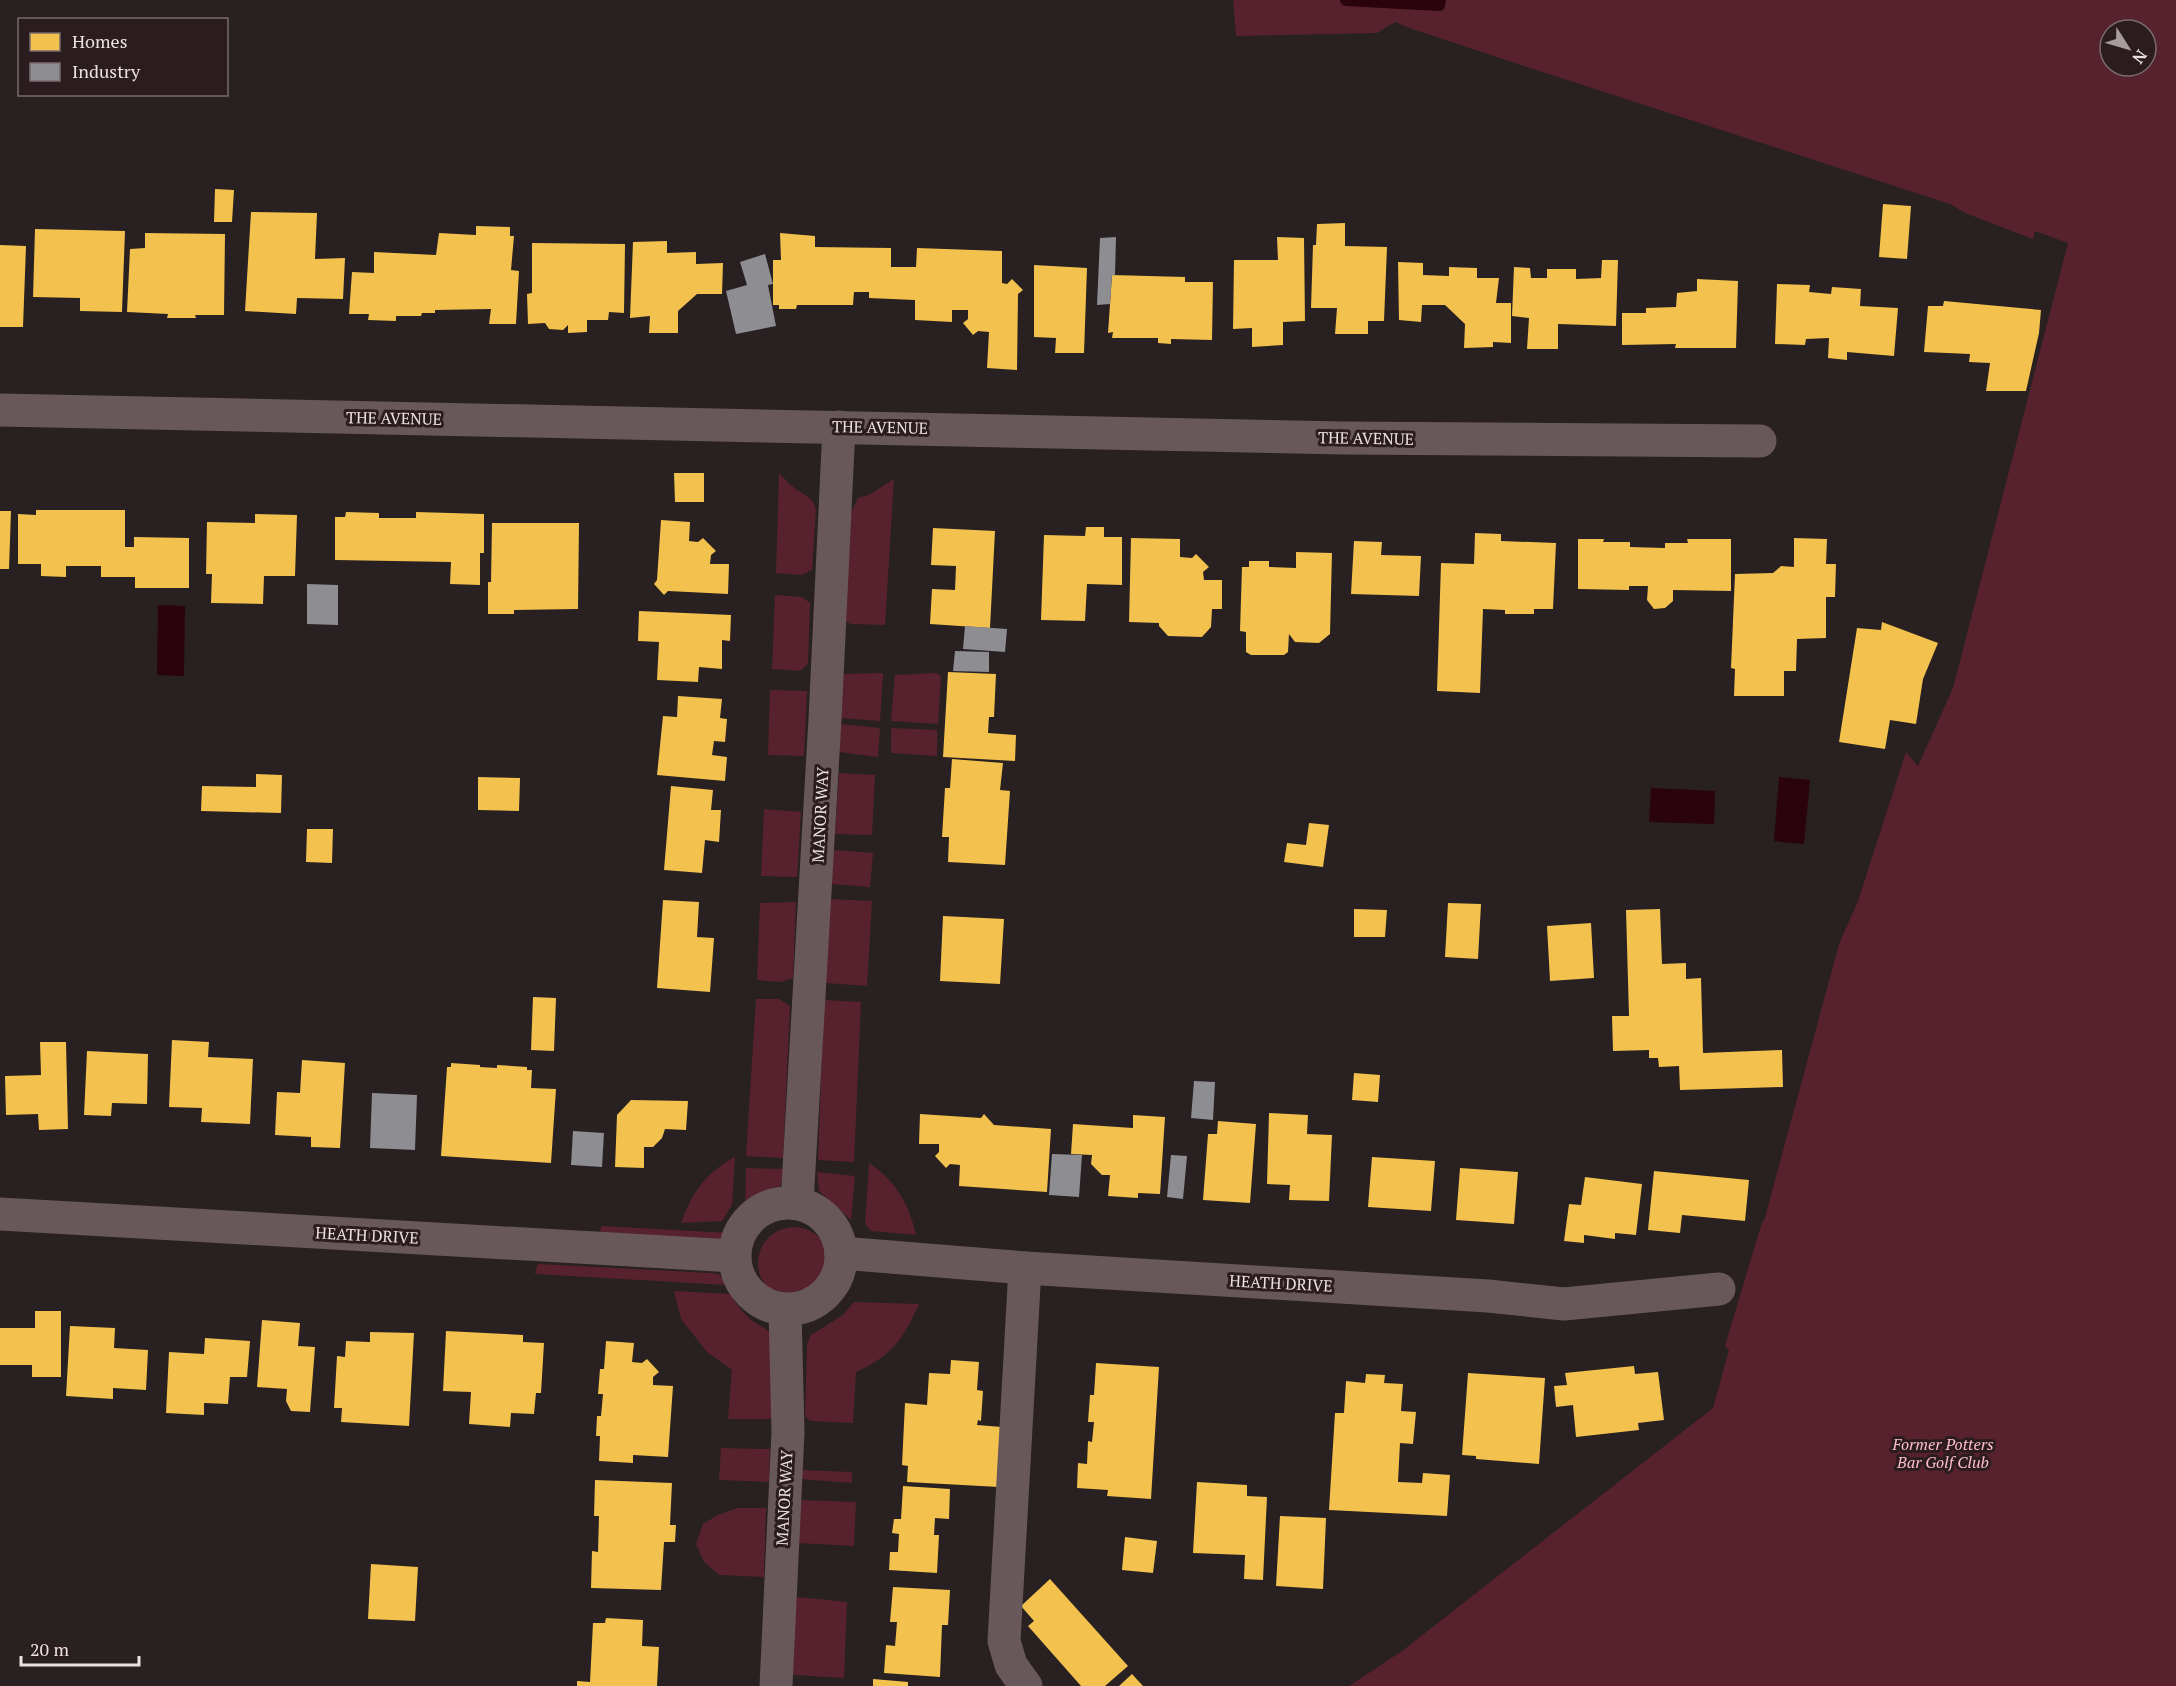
<svg xmlns="http://www.w3.org/2000/svg" width="2176" height="1686" viewBox="0 0 2176 1686" font-family="'PT Serif',serif">
<style>
.green{fill:#57222e;fill-rule:evenodd}
.water{fill:#2a030d}
.homes{fill:#f2c14e}
.industry{fill:#8d8d92}
.lines{fill:none;stroke-linecap:round;stroke-linejoin:round}
.stream{stroke:#2a030d;stroke-width:12}
.minor{stroke:#68585b;stroke-width:33}
.labels{text-anchor:middle;stroke-width:6;stroke-linejoin:round;paint-order:stroke}
.street-label{font-size:16px;fill:#ebe1e2;stroke:#2b1d1f}
.park-label{font-size:16px;font-style:italic;fill:#ffbec9;stroke:#2b1d1f}
</style>
<rect width="100%" height="100%" fill="#282021"/>
<g class="green">
<path d="M1233 0H2176V1686H1349L1402 1651 1713 1408 1729 1350 1725 1346 1762 1222 1764 1221 1839 944 1858 901 1906 752 1918 766 1953 688 2068 243 2035 231 2033 239 1965 213 1950 204 1515 63 1412 29 1395 22 1377 33 1236 36ZM2110 30H2146V66H2110Z"/>
<path d="M779 473C785 479 790 485 797 490 807 497 813 497 816 510L812 570 802 575 776 573Z"/>
<polygon points="894,479 885,625 851,624 845,621 851,512 858,498 869,495"/>
<polygon points="775,595 802,597 810,603 808,664 800,671 772,669"/>
<polygon points="883,673 880,721 841,718 843,674"/>
<polygon points="936,673 941,676 938,724 891,721 895,675"/>
<polygon points="770,690 807,691 804,756 768,755"/>
<polygon points="841,724 880,728 878,757 839,752"/>
<polygon points="891,728 937,730 937,756 891,753"/>
<polygon points="839,773 875,775 872,835 835,834"/>
<polygon points="764,809 801,812 797,877 761,876"/>
<polygon points="834,850 873,853 870,887 831,884"/>
<polygon points="830,899 872,901 867,986 826,983"/>
<polygon points="796,902 793,978 781,982 757,980 760,903"/>
<polygon points="756,999 779,999 790,1006 783,1158 746,1156"/>
<polygon points="824,1000 861,1002 854,1162 818,1160"/>
<path d="M735 1157 732 1205 722 1221 681 1223C692 1193 705 1173 735 1157Z"/>
<path d="M869 1163C896 1181 909 1204 916 1235L871 1231 865 1224Z"/>
<path d="M746 1168 783 1169C782 1201 766 1195 745 1213Z"/>
<polygon points="817,1172 855,1176 851,1220 819,1191"/>
<polygon points="601,1226 731,1233 728,1240 600,1233"/>
<circle cx="794" cy="1263" r="36"/>
<polygon points="539,1264 711,1273 719,1274 727,1285 535,1274 537,1266"/>
<path d="M674 1291 730 1294C736 1303 741 1311 749 1318 758 1326 769 1328 776 1340L771 1419H728L732 1370 707 1352 681 1319Z"/>
<path d="M854 1302 919 1304C903 1339 892 1356 856 1372L853 1423 810 1421 805 1416 807 1344 811 1335 843 1315Z"/>
<polygon points="721,1448 770,1449 769,1482 719,1480"/>
<polygon points="800,1470 852,1472 852,1483 800,1479"/>
<polygon points="800,1500 856,1502 854,1546 797,1543"/>
<polygon points="738,1508 766,1508 764,1577 719,1575 704,1562 696,1544 703,1524 718,1515"/>
<polygon points="798,1597 847,1602 844,1678 795,1675 790,1672 794,1599"/>
</g>
<g class="water">
<polygon points="158,605 185,606 184,676 157,675"/>
<polygon points="1779,777 1810,780 1804,844 1774,841"/>
<polygon points="1651,788 1715,791 1714,824 1649,822"/>
</g>
<g class="homes">
<polygon points="215,189 234,190 232,222 214,222"/>
<polygon points="1883,204 1911,206 1907,259 1879,257"/>
<polygon points="251,212 317,213 315,259 345,258 343,299 297,298 296,314 245,311"/>
<polygon points="1345,223 1345,246 1387,247 1384,321 1368,321 1368,334 1335,334 1337,308 1311,308 1313,245 1316,245 1317,224"/>
<polygon points="476,226 510,227 510,236 514,236 511,270 519,271 516,324 489,324 491,309 435,310 435,313 422,313 421,316 396,316 396,321 368,320 369,314 349,314 352,272 374,273 374,252 436,255 439,233 476,235"/>
<polygon points="35,229 125,231 122,312 80,311 80,298 33,297"/>
<polygon points="145,233 225,234 224,315 195,315 196,318 167,318 168,314 127,312 130,249 145,248"/>
<polygon points="780,233 815,236 815,247 891,248 891,267 916,267 917,248 1002,251 1002,283 1007,284 1012,279 1023,290 1018,294 1017,370 987,368 989,332 978,331 973,335 963,323 968,319 968,310 952,310 952,322 915,320 915,300 869,298 869,292 854,292 853,305 797,305 796,309 779,309 779,305 773,305 773,260 781,260"/>
<polygon points="1277,237 1304,238 1305,321 1283,322 1283,345 1252,347 1252,328 1233,329 1234,260 1278,260"/>
<polygon points="667,241 667,253 696,252 696,264 723,263 722,294 697,294 678,311 678,333 649,333 650,316 630,318 633,242"/>
<polygon points="532,243 625,244 624,313 609,312 608,320 587,320 587,332 568,333 568,325 563,330 549,329 545,323 528,324 527,294 532,293"/>
<polygon points="0,245 26,246 23,327 0,327"/>
<polygon points="1602,260 1618,260 1616,326 1558,324 1558,349 1527,349 1529,318 1512,316 1514,267 1530,268 1531,278 1547,278 1547,269 1576,269 1576,279 1601,278"/>
<polygon points="1398,262 1423,263 1423,275 1449,276 1449,267 1477,268 1477,278 1499,278 1496,303 1511,303 1511,343 1493,342 1493,347 1464,348 1465,324 1445,305 1422,305 1421,322 1399,320"/>
<polygon points="1034,265 1087,268 1084,353 1055,353 1056,338 1034,337"/>
<polygon points="1112,275 1185,277 1185,282 1213,282 1212,340 1171,339 1171,344 1158,343 1158,338 1112,338 1113,332 1108,333"/>
<polygon points="1697,279 1738,281 1736,348 1675,348 1676,344 1622,345 1622,313 1646,313 1646,308 1676,307 1677,293 1697,291"/>
<polygon points="1777,284 1810,285 1809,292 1831,294 1832,287 1861,289 1860,306 1898,308 1894,356 1847,352 1847,360 1828,358 1829,338 1806,339 1805,345 1775,344"/>
<polygon points="1944,301 2041,310 2039,333 2026,391 1986,391 1990,363 1969,362 1970,354 1924,352 1928,306 1943,306"/>
<polygon points="674,473 704,473 704,502 675,502"/>
<polygon points="36,510 125,510 125,547 134,547 134,537 189,538 189,588 135,588 135,577 101,577 101,566 66,566 66,577 41,576 41,564 18,564 18,514 36,515"/>
<polygon points="0,511 11,511 9,569 0,569"/>
<polygon points="346,512 379,513 379,518 416,518 416,512 484,514 484,553 480,553 480,585 450,584 451,562 335,560 335,517 345,517"/>
<polygon points="255,514 297,515 295,576 264,576 263,604 211,603 212,574 206,574 207,522 255,523"/>
<polygon points="661,520 690,522 689,541 698,542 703,538 716,551 711,555 710,564 729,564 728,594 668,591 664,595 654,584 657,580"/>
<polygon points="492,523 579,523 578,609 514,610 514,614 488,614 488,582 491,582"/>
<polygon points="1086,527 1104,527 1104,537 1122,537 1122,585 1087,584 1085,621 1041,620 1044,535 1085,536"/>
<polygon points="933,528 995,531 990,628 930,624 932,589 955,590 956,566 931,565"/>
<polygon points="1475,533 1501,534 1501,541 1556,543 1553,609 1534,609 1534,614 1505,614 1505,610 1483,609 1480,693 1437,691 1441,563 1474,564"/>
<polygon points="1131,538 1180,539 1180,557 1192,558 1196,554 1209,567 1203,572 1204,580 1222,580 1222,609 1212,609 1211,627 1202,637 1168,636 1159,626 1159,623 1129,622"/>
<polygon points="1794,538 1827,539 1826,564 1836,564 1835,597 1826,597 1826,638 1797,639 1796,671 1784,671 1784,696 1734,696 1735,669 1731,668 1735,574 1773,573 1781,566 1794,567"/>
<polygon points="1578,539 1604,539 1603,542 1630,542 1630,547 1665,548 1665,543 1688,543 1687,539 1731,539 1731,591 1673,590 1673,601 1665,608 1654,609 1647,600 1648,586 1629,586 1629,590 1578,589"/>
<polygon points="1354,541 1382,542 1381,555 1421,556 1419,596 1351,594"/>
<polygon points="1296,552 1332,553 1330,634 1319,643 1295,642 1289,634 1288,652 1284,655 1251,655 1246,652 1246,632 1240,631 1242,567 1249,567 1249,561 1269,561 1269,567 1296,568"/>
<polygon points="639,611 731,615 730,641 722,640 722,669 699,667 698,682 657,680 659,642 638,641"/>
<polygon points="1882,622 1938,643 1923,679 1916,724 1890,720 1885,749 1839,742 1857,628 1881,630"/>
<polygon points="948,672 996,674 994,717 989,717 988,733 1016,735 1015,761 943,757"/>
<polygon points="678,696 722,699 720,718 727,719 725,742 714,741 712,755 727,757 725,781 657,775 663,716 677,717"/>
<polygon points="952,759 1003,763 1000,790 1010,791 1005,865 948,862 949,837 942,837 945,788 950,788"/>
<polygon points="256,774 282,775 281,813 201,811 202,786 256,787"/>
<polygon points="478,777 520,778 519,811 478,810"/>
<polygon points="671,786 713,790 711,810 721,810 719,842 705,840 702,873 664,870"/>
<polygon points="1309,823 1329,825 1323,867 1284,862 1287,843 1306,845"/>
<polygon points="307,829 333,829 332,863 306,862"/>
<polygon points="663,900 699,902 697,937 714,938 710,992 657,988"/>
<polygon points="1448,903 1481,904 1478,959 1445,957"/>
<polygon points="1354,909 1387,910 1385,937 1354,937"/>
<polygon points="1660,909 1662,964 1686,963 1686,979 1701,978 1703,1053 1782,1050 1783,1087 1680,1090 1679,1066 1659,1067 1658,1058 1649,1058 1649,1050 1613,1051 1612,1016 1629,1016 1626,910"/>
<polygon points="943,916 1004,919 1000,984 940,981"/>
<polygon points="1591,923 1594,978 1550,981 1547,926"/>
<polygon points="533,997 556,998 554,1051 531,1050"/>
<polygon points="172,1040 209,1042 208,1057 253,1059 250,1124 201,1122 202,1108 169,1107"/>
<polygon points="40,1042 66,1042 68,1129 39,1130 38,1114 6,1115 5,1076 41,1075"/>
<polygon points="87,1051 148,1054 147,1104 112,1103 111,1116 84,1115"/>
<polygon points="302,1060 345,1063 340,1148 311,1147 311,1137 275,1135 277,1092 300,1093"/>
<polygon points="451,1063 480,1065 480,1067 497,1068 497,1065 527,1067 527,1070 532,1070 531,1088 556,1089 551,1163 441,1156 447,1067 451,1067"/>
<polygon points="1354,1073 1380,1075 1378,1102 1352,1100"/>
<polygon points="631,1100 688,1101 686,1130 665,1129 662,1138 653,1147 644,1147 644,1168 615,1167 617,1115"/>
<polygon points="1269,1113 1308,1115 1307,1134 1332,1135 1329,1201 1289,1200 1290,1185 1267,1184"/>
<polygon points="920,1114 981,1118 984,1114 994,1125 1051,1129 1047,1192 959,1186 960,1165 950,1164 946,1168 935,1156 939,1152 939,1144 919,1144"/>
<polygon points="1133,1115 1165,1117 1160,1194 1138,1193 1138,1198 1108,1196 1110,1175 1102,1175 1091,1164 1092,1155 1071,1154 1073,1124 1133,1128"/>
<polygon points="1218,1121 1256,1124 1250,1203 1203,1200 1208,1134 1217,1134"/>
<polygon points="1372,1157 1435,1161 1431,1211 1368,1207"/>
<polygon points="1460,1168 1518,1172 1514,1224 1456,1220"/>
<polygon points="1654,1171 1749,1180 1745,1221 1682,1215 1680,1233 1648,1230"/>
<polygon points="1585,1177 1642,1184 1636,1235 1615,1233 1615,1239 1584,1235 1584,1243 1564,1241 1569,1204 1581,1205"/>
<polygon points="35,1311 61,1311 61,1377 32,1377 32,1365 0,1365 0,1328 35,1328"/>
<polygon points="262,1320 300,1323 298,1346 315,1347 310,1412 291,1411 286,1401 287,1389 257,1387"/>
<polygon points="70,1326 115,1328 114,1348 148,1350 146,1390 113,1388 113,1399 66,1396"/>
<polygon points="446,1331 523,1335 523,1342 544,1343 541,1393 536,1393 534,1414 511,1413 510,1427 469,1424 471,1392 443,1391"/>
<polygon points="370,1332 414,1333 409,1426 341,1422 342,1408 334,1408 337,1356 345,1357 346,1341 370,1342"/>
<polygon points="205,1338 250,1341 247,1377 230,1377 228,1404 204,1403 204,1415 166,1413 169,1352 204,1354"/>
<polygon points="606,1341 634,1343 632,1362 642,1363 647,1359 659,1372 653,1377 653,1385 673,1386 668,1457 633,1455 633,1463 599,1461 600,1436 596,1436 597,1416 601,1416 603,1394 598,1394 600,1369 604,1369"/>
<polygon points="951,1360 979,1362 977,1390 983,1391 981,1421 978,1420 977,1425 1002,1427 999,1487 907,1482 908,1466 902,1465 905,1403 927,1405 929,1373 950,1374"/>
<polygon points="1096,1363 1159,1367 1151,1499 1107,1496 1108,1490 1077,1488 1078,1463 1087,1464 1088,1441 1092,1442 1094,1422 1088,1422 1090,1395 1094,1395"/>
<polygon points="1634,1366 1635,1374 1658,1372 1664,1420 1638,1423 1639,1430 1576,1437 1573,1405 1556,1407 1554,1386 1567,1385 1565,1373"/>
<polygon points="1468,1373 1545,1378 1539,1464 1476,1459 1476,1456 1462,1455"/>
<polygon points="1366,1374 1385,1375 1384,1383 1403,1384 1401,1411 1416,1412 1413,1444 1400,1443 1398,1482 1422,1483 1423,1473 1450,1475 1447,1516 1329,1510 1335,1413 1344,1413 1346,1381 1365,1383"/>
<polygon points="595,1480 672,1483 670,1525 676,1525 675,1542 664,1542 661,1590 591,1588 592,1551 598,1552 599,1516 594,1516"/>
<polygon points="1197,1482 1247,1485 1247,1496 1267,1497 1263,1580 1244,1579 1245,1555 1193,1553"/>
<polygon points="903,1486 950,1489 949,1519 935,1518 934,1535 939,1535 937,1573 889,1570 890,1552 898,1552 899,1534 892,1533 894,1519 901,1519"/>
<polygon points="1280,1516 1326,1518 1323,1589 1276,1586"/>
<polygon points="1125,1537 1157,1541 1153,1573 1122,1570"/>
<polygon points="371,1564 418,1567 415,1621 368,1619"/>
<polygon points="1050,1579 1128,1666 1105,1686 1081,1686 1028,1626 1034,1621 1021,1606"/>
<polygon points="893,1587 950,1590 948,1625 942,1625 940,1677 884,1673 886,1645 895,1646 897,1622 890,1622"/>
<polygon points="606,1618 643,1620 642,1646 659,1647 657,1686 577,1686 577,1681 590,1682 593,1623 605,1623"/>
<polygon points="1132,1674 1143,1686 1119,1686"/>
<polygon points="873,1679 908,1682 908,1686 873,1686"/>
</g>
<g class="industry">
<polygon points="1116,237 1115,276 1112,275 1110,304 1097,305 1100,238"/>
<polygon points="765,254 773,284 768,285 776,326 736,334 726,291 747,285 740,262"/>
<polygon points="307,584 338,585 338,625 307,624"/>
<polygon points="965,626 1007,629 1005,652 963,649"/>
<polygon points="955,651 989,652 989,672 953,671"/>
<polygon points="1194,1081 1215,1082 1213,1120 1191,1118"/>
<polygon points="372,1093 417,1095 415,1150 370,1148"/>
<polygon points="573,1131 604,1133 602,1167 571,1165"/>
<polygon points="1052,1154 1082,1155 1079,1197 1049,1195"/>
<polygon points="1171,1155 1187,1156 1183,1199 1167,1197"/>
</g>
<g class="lines">
<polyline class="stream" points="1346,0 1439,5 1440,0"/>
<g class="minor">
<polyline points="0,410 1343,438 1760,441"/>
<circle cx="788" cy="1256" r="53"/>
<polyline points="797,1203 825,719 839,427"/>
<polyline points="0,1214 734,1256"/>
<polyline points="841,1253 1025,1268 1488,1296 1564,1304 1719,1289"/>
<polyline points="1025,1268 1004,1641 1011,1665 1026,1686"/>
<polyline points="776,1686 788,1432 785,1310"/>
</g>
</g>
<g class="labels">
<g class="street-label">
<text transform="translate(394 418) rotate(1)" y="6">THE AVENUE</text>
<text transform="translate(880 427) rotate(1)" y="6">THE AVENUE</text>
<text transform="translate(1366 438) rotate(1)" y="6">THE AVENUE</text>
<text transform="translate(820 815) rotate(-87)" y="6">MANOR WAY</text>
<text transform="translate(367 1235) rotate(3)" y="6">HEATH DRIVE</text>
<text transform="translate(1281 1283) rotate(3)" y="6">HEATH DRIVE</text>
<text transform="translate(784 1498) rotate(-87)" y="6">MANOR WAY</text>
</g>
<g class="park-label">
<text x="1943" y="1450">Former Potters<tspan x="1943" dy="18">Bar Golf Club</tspan></text>
</g>
</g>
<rect x="18" y="18" width="210" height="78" fill="#2b1d1f" stroke="#786b6d" stroke-width="1.5"/>
<rect x="30" y="33" width="30" height="18" fill="#f2c14e" stroke="#786b6d" stroke-width="1.5"/>
<text x="72" y="48" font-size="18" fill="#ebe1e2">Homes</text>
<rect x="30" y="63" width="30" height="18" fill="#8d8d92" stroke="#786b6d" stroke-width="1.5"/>
<text x="72" y="78" font-size="18" fill="#ebe1e2">Industry</text>
<g transform="translate(2128 48) rotate(127)"><circle r="28" fill="#2b1d1f" stroke="#786b6d" stroke-width="1.5"/>
<path d="M0-4.5L10 22L0 15L-10 22Z" fill="#a79d9e"/>
<text y="-9" font-size="16" font-weight="bold" text-anchor="middle" fill="#ebe1e2">N</text>
</g>
<path d="M21 1656v9h118v-9" fill="none" stroke="#ebe1e2" stroke-width="3"/>
<text x="30" y="1656" font-size="18" fill="#ebe1e2" stroke="#2b1d1f" stroke-width="4.5" paint-order="stroke">20 m</text>
</svg>
